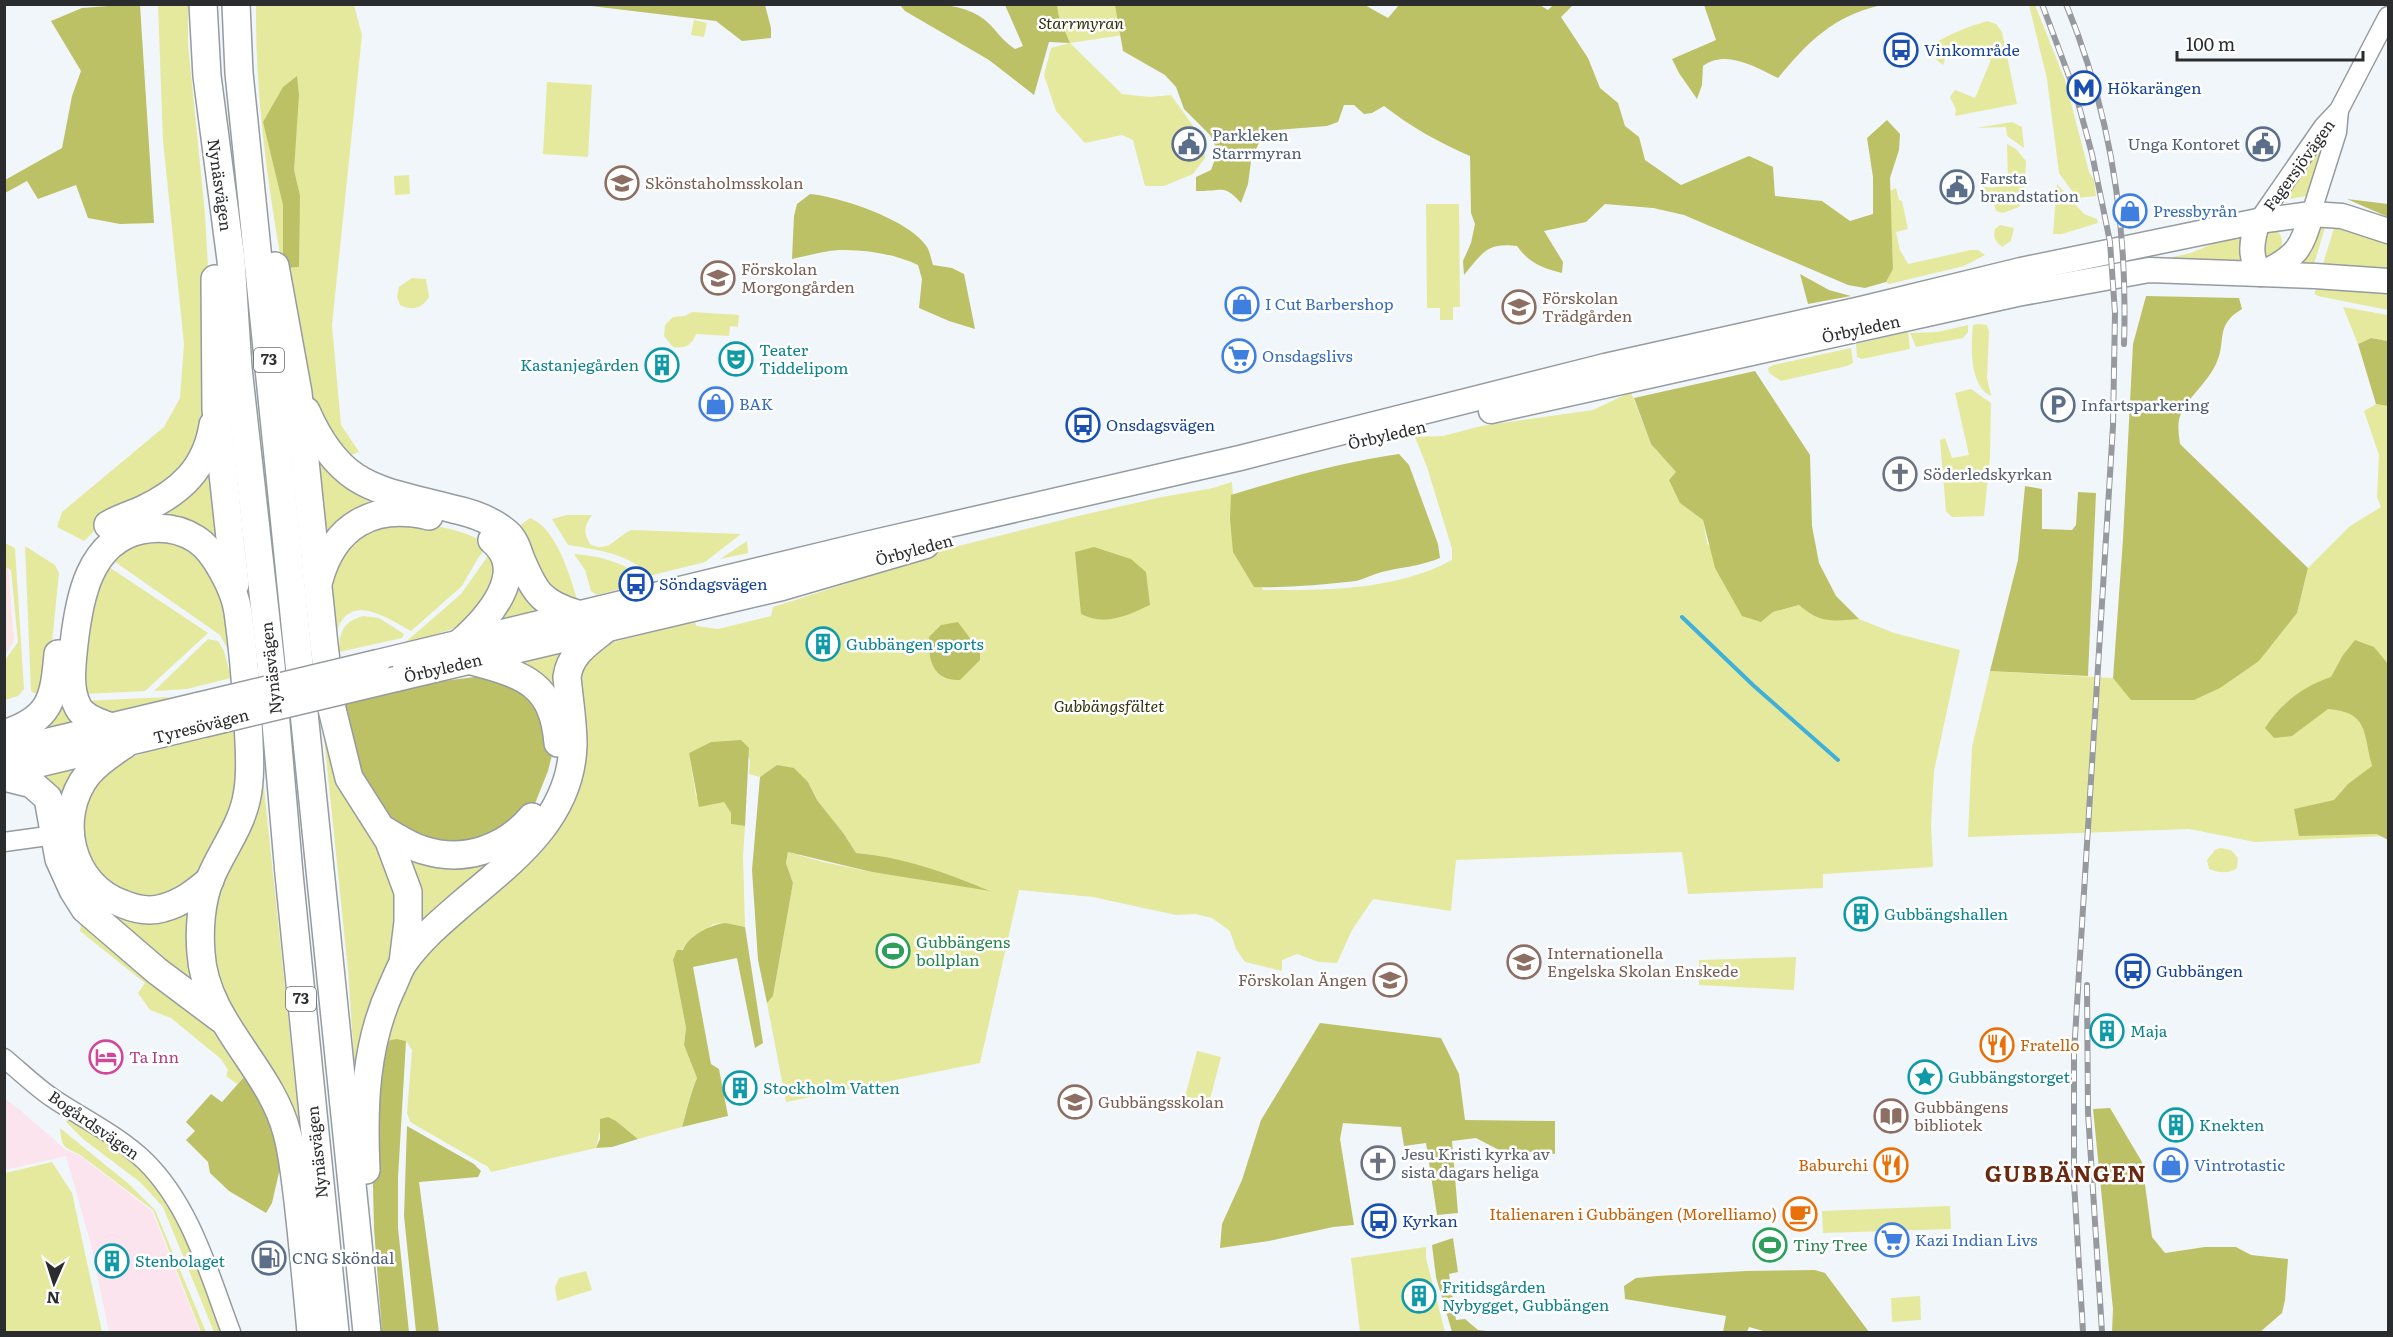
<svg xmlns="http://www.w3.org/2000/svg" width="2393" height="1337" viewBox="0 0 2393 1337" font-family="Literata,serif">
<style>
.commercial{fill:#fbe5e5}
.industrial{fill:#fce4ef}
.green{fill:#e5e99d}
.forest{fill:#bdc165}
.lines{fill:none;stroke-linecap:round;stroke-linejoin:round}
.stream{stroke:#3fb0d9;stroke-width:4}
.minor-casing{stroke:#969b9f;stroke-width:21}
.major-casing{stroke:#969b9f;stroke-width:27}
.highway-casing{stroke:#969b9f;stroke-width:30}
.minor{stroke:#fff;stroke-width:18}
.major{stroke:#fff;stroke-width:24}
.highway{stroke:#fff;stroke-width:27}
.rail-casing{stroke:#96999d;stroke-width:6}
.rail{stroke:#fff;stroke-width:4;stroke-dasharray:11;stroke-linecap:butt}
.major-bridge-casing{stroke:#969b9f;stroke-width:27;stroke-linecap:butt}
.major-bridge{stroke:#fff;stroke-width:24}
.labels{text-anchor:middle;stroke-width:5;stroke-linejoin:round;paint-order:stroke}
.shield{fill:#fff;stroke:#6b6b6d;stroke-width:1.5}
.shield-label{font-size:15px;font-weight:bold;fill:#2b2c2e}
.park-label{font-size:16px;font-style:italic;fill:#32330b;stroke:#fff}
.transit-label{font-size:16px;fill:#164399;stroke:#fff;text-anchor:start}
.service-label{font-size:16px;fill:#4e5e75;stroke:#fff;text-anchor:start}
.street-label{font-size:16px;fill:#2b2c2e;stroke:#fff}
.education-label{font-size:16px;fill:#785e54;stroke:#fff;text-anchor:start}
.shop-label{font-size:16px;fill:#366cbe;stroke:#fff;text-anchor:start}
.culture-label{font-size:16px;fill:#0d838f;stroke:#fff;text-anchor:start}
.worship-label{font-size:16px;fill:#5b616d;stroke:#fff;text-anchor:start}
.leisure-label{font-size:16px;fill:#27864d;stroke:#fff;text-anchor:start}
.food-label{font-size:16px;fill:#c56008;stroke:#fff;text-anchor:end}
.hotel-label{font-size:16px;fill:#b23c85;stroke:#fff;text-anchor:start}
.district-label{font-size:22px;font-weight:bold;letter-spacing:1.5px;fill:#6a2911;stroke:#fff}
</style>
<rect width="100%" height="100%" fill="#f1f6fb"/>
<polygon class="commercial" points="5,551 7,551 14,641 5,655"/>
<polygon class="industrial" points="5,1099 20,1110 66,1150 79,1155 152,1211 200,1332 109,1332 90,1241 66,1156 5,1170"/>
<g class="green">
<polygon points="158,5 188,5 188,44 205,214 211,322 208,408 186,476 108,518 84,541 57,527 62,512 164,427 180,398 184,344 163,141"/>
<path d="M256 5H354L362 35 332 325 341 425 359 452 340 459C303 403 296 342 284 277 268 187 255 96 256 5Z"/>
<polygon points="1057,5 1201,5 1190,25 1070,43 1122,94 1150,97 1171,95 1203,140 1205,158 1193,174 1164,186 1145,186 1133,140 1122,135 1085,143 1056,111 1044,75 1051,48 1070,43 1059,17"/>
<polygon points="2029,5 2035,5 2065,80 2089,172 2094,180 2096,196 2077,198 2059,173 2047,79"/>
<polygon points="694,20 707,23 704,37 691,35"/>
<path d="M1987 21 1996 24 2002 32 2017 104 1955 116 1956 110 1950 97 1955 90 1975 98 1991 60 1950 46 1943 65 1926 51C1941 36 1968 27 1987 21Z"/>
<polygon points="547,82 592,85 588,157 543,154"/>
<polygon points="2012,122 2022,127 2024,148 2007,136 2006,127 1976,128"/>
<polygon points="2325,134 2330,136 2311,195 2280,201"/>
<path d="M2007 144 2016 149 2026 161 2024 196 2019 207 2003 213 1996 211 1993 199 1986 198 1983 186C1994 190 1999 186 2008 180Z"/>
<polygon points="409,175 410,194 395,195 394,176"/>
<polygon points="2057,184 2084,214 2097,219 2098,223 2062,234 2053,234"/>
<polygon points="1896,188 1899,200 1902,201 1908,229 1896,232 1900,250 1908,264 1971,250 1978,250 1985,255 1964,266 1889,284 1886,282 1893,269 1890,191"/>
<polygon points="1426,204 1459,204 1460,307 1453,307 1453,320 1440,320 1440,308 1427,308"/>
<polygon points="2316,223 2326,224 2313,268 2303,265"/>
<path d="M2000 225 2014 228 2011 241 2002 247C1995 241 1993 238 1995 229Z"/>
<polygon points="2335,225 2388,241 2388,273 2322,267"/>
<path d="M2277 230C2283 237 2283 243 2280 251L2266 260 2261 232Z"/>
<polygon points="2243,231 2246,262 2159,260 2191,253"/>
<path d="M412 278 426 279 429 297C421 309 413 311 400 305L397 297 399 287Z"/>
<polygon points="2320,284 2388,292 2388,310 2318,296 2314,293"/>
<polygon points="2343,307 2388,315 2388,341 2371,338 2358,344"/>
<path d="M692 312 739 315 738 327 730 326 729 336 696 334C692 345 685 349 673 347L664 336 665 325 673 317 685 316Z"/>
<path d="M1978 324 1987 325 1989 332 1987 378 1991 396C1969 386 1971 345 1973 325Z"/>
<polygon points="1968,325 1968,332 1963,338 1916,347 1910,333 1937,332"/>
<polygon points="1908,332 1910,349 1862,359 1857,357 1856,344"/>
<polygon points="1851,348 1853,363 1847,366 1781,381 1769,373 1768,368 1773,365"/>
<polygon points="1971,389 1991,403 1990,458 1984,516 1952,517 1946,511 1940,440 1945,438 1952,458 1969,455 1955,393"/>
<path d="M1631 392 1651 444 1676 472 1694 513 1703 520 1707 543 1761 622 1773 612 1800 605 1853 619H1859L1894 633 1960 650 1934 771 1931 824 1933 867 1823 874V888L1688 894 1682 852 1456 860 1451 911 1373 899 1352 930 1337 963 1319 962 1297 954 1282 960V971L1245 962 1236 949 1230 931 1212 918 1195 914 1176 915 1093 897 1019 890 980 1063 786 1102 767 1003 773 996 793 883 786 863 788 852 823 862 872 872 987 890C945 872 901 857 856 853L844 834 817 800 808 782 777 765 760 777 749 774 750 760 741 741 711 742 689 753 696 796 724 802 731 813V824L745 826 743 857 745 927 726 923 713 924 704 932 694 936 673 960 686 1028 684 1045 697 1078C689 1094 687 1110 682 1127L638 1139 616 1121 600 1131 596 1148 491 1172 488 1167 410 1122 407 1113 412 1050 406 1041 397 1039 381 1047 403 977 545 836 572 677 587 654 610 643 695 621 696 626 718 629 771 616 773 607 845 584 911 558 1078 516 1162 497 1213 488 1232 482C1234 518 1243 560 1263 590 1327 590 1394 591 1452 560V549L1427 467 1415 437 1443 436 1481 426 1593 410Z"/>
<polygon points="2376,404 2388,406 2388,836 2255,842 2189,829 1968,837 1972,747 1990,671 2113,678 2132,700 2278,636 2297,613 2308,568 2350,526 2381,507 2377,497 2379,455 2364,411"/>
<polygon points="312,443 399,501 324,546"/>
<polygon points="210,461 226,563 129,520"/>
<path d="M567 515H592C584 526 583 532 590 544 608 554 616 537 631 530L741 534 705 562 649 576C632 554 594 549 568 545L552 519Z"/>
<path d="M530 518C556 528 569 573 577 599L554 598 514 530Z"/>
<path d="M368 524C412 524 450 521 489 545L478 558 462 586 411 631C382 615 345 589 334 641L329 568Z"/>
<polygon points="179,535 224,589 229,652 220,635 108,557 114,549"/>
<polygon points="747,541 748,553 720,559"/>
<polygon points="5,543 15,548 24,689 18,696 5,700 5,660 18,642 11,570 5,567"/>
<polygon points="25,546 55,565 59,573 47,692 34,693 31,691"/>
<polygon points="493,549 496,591 458,627 401,646 461,594"/>
<path d="M574 554C594 555 627 562 640 578L630 581 631 586 597 595 591 591 585 570Z"/>
<polygon points="513,560 547,609 488,626"/>
<polygon points="103,563 208,633 145,691 86,694 81,627"/>
<path d="M363 616 379 618 404 634 402 638 339 652C339 632 343 622 363 616Z"/>
<polygon points="208,639 218,641 224,651 231,678 187,689 154,691"/>
<polygon points="571,646 562,696 509,661"/>
<polygon points="169,697 163,701 113,712 100,712 82,701"/>
<polygon points="65,701 79,720 63,726 23,734"/>
<polygon points="321,708 384,843 404,922 355,1073 348,970"/>
<polygon points="257,722 308,1206 231,1018 206,936"/>
<polygon points="240,726 243,787 208,868 168,899 126,897 84,864 81,802 104,768 151,750"/>
<polygon points="89,763 64,822 39,775"/>
<path d="M2220 848 2231 850 2238 858 2237 868C2229 874 2219 873 2209 869L2207 860 2215 850Z"/>
<polygon points="410,852 500,853 417,938 409,866"/>
<polygon points="200,894 208,1004 96,910 110,905"/>
<polygon points="82,917 226,1040 250,1070 237,1084 226,1076 228,1070 221,1059 171,1018 150,1010 138,993 145,983 80,931"/>
<polygon points="1796,957 1794,990 1699,985 1699,960"/>
<polygon points="1197,1051 1221,1057 1209,1103 1185,1097"/>
<path d="M70 1118C91 1132 117 1145 135 1162 182 1207 200 1273 223 1332H214L163 1207 140 1182 83 1139 66 1122Z"/>
<path d="M60 1128 130 1185 155 1210 206 1332H201L153 1210 79 1154C62 1147 62 1146 60 1128Z"/>
<polygon points="52,1162 72,1193 102,1332 5,1332 5,1173"/>
<polygon points="1950,1206 1951,1229 1823,1233 1822,1211"/>
<polygon points="1426,1247 1426,1258 1445,1332 1360,1332 1351,1258"/>
<polygon points="586,1271 592,1290 557,1301 555,1287 559,1278"/>
<polygon points="1920,1296 1921,1320 1892,1322 1891,1298"/>
</g>
<g class="forest">
<path d="M1363 4 1388 18 1399 5 1538 4 1548 10 1553 5H1573L1561 17 1588 58 1600 88 1618 103 1625 126 1639 137 1645 160 1681 185 1749 156 1773 167 1775 196 1822 201 1850 221 1873 214V177L1867 138 1887 120 1900 134 1899 150 1890 178 1893 269 1886 282 1865 288 1848 285 1684 215 1653 208 1605 204 1586 222 1544 231 1563 262 1562 273C1543 268 1529 263 1517 246 1486 242 1482 254 1464 275L1463 261 1471 243 1475 224 1471 213 1470 156C1438 142 1411 127 1384 106L1372 113 1364 114 1354 105H1344L1338 122 1327 126 1264 131 1251 161 1248 184 1241 203C1223 183 1222 192 1196 191V177L1211 170 1218 151 1210 135 1184 109 1176 87 1165 75 1123 51 1115 5Z"/>
<polygon points="121,5 140,5 154,223 120,224 88,218 76,185 38,199 27,181 5,193 5,180 62,148 72,96 81,71 51,21 82,8"/>
<polygon points="583,5 765,5 771,28 771,38 742,41 716,21"/>
<path d="M900 5C928 4 961 1 985 20 996 29 1002 41 1015 49L1023 46 1005 5H1057L1059 17 1070 43 1049 42 1034 95 989 60 905 11Z"/>
<path d="M1704 5V4L1881 5C1832 17 1809 41 1778 78 1755 67 1726 49 1703 66L1702 85 1697 99 1679 73 1672 59 1716 40Z"/>
<polygon points="297,76 299,95 294,170 300,196 299,267 283,268 283,205 263,122 283,87"/>
<path d="M810 194C841 197 910 220 927 247 930 252 931 259 933 265L952 268 964 274 975 329 949 321 919 308 922 279 918 265C895 254 864 249 839 250 824 251 807 256 792 259L794 216 797 204Z"/>
<polygon points="2347,199 2388,204 2388,217"/>
<polygon points="1800,274 1829,290 1851,296 1808,304"/>
<path d="M2146 296 2239 298 2242 309C2213 326 2228 342 2215 366 2206 384 2188 397 2180 416 2177 425 2179 435 2180 444L2308 568 2297 613 2259 661 2220 688 2194 700H2131L2113 678 2123 539 2133 344Z"/>
<polygon points="2371,338 2388,341 2388,406 2376,404 2358,344"/>
<path d="M1755 371 1810 455 1812 526 1819 563 1836 596 1859 619C1833 621 1821 624 1799 605L1773 612 1761 622 1742 616 1715 568 1703 520 1680 503 1669 480 1676 472 1651 444 1634 398Z"/>
<path d="M1399 454 1409 465 1438 544 1440 558C1421 566 1402 567 1382 572 1373 574 1365 579 1356 581 1322 585 1287 588 1254 587L1233 552 1230 519 1231 495C1286 478 1342 462 1399 454Z"/>
<polygon points="2025,486 2042,489 2042,529 2072,530 2076,525 2078,492 2096,493 2088,676 1990,671 2018,560"/>
<path d="M1094 547 1131 559 1146 572 1150 605C1128 615 1105 627 1081 614L1075 552Z"/>
<path d="M958 622 980 652V660L960 680C932 681 928 659 929 637L941 625Z"/>
<path d="M2355 640 2374 647 2388 664V840L2377 834 2299 836 2294 809 2334 800 2348 784 2372 766C2363 733 2369 712 2328 709L2292 736 2274 738 2265 728C2281 703 2304 686 2331 677L2343 655Z"/>
<polygon points="482,676 534,691 552,755 548,771 534,806 483,845 408,838 369,802 339,703 421,684"/>
<polygon points="741,740 749,748 745,826 731,824 731,813 724,802 699,807 689,753 711,742"/>
<path d="M777 765 794 768 808 782 817 800 844 834 856 853C903 857 947 873 990 891L872 872 788 852 786 863 793 883 773 996 767 1003 758 960 752 870 760 777Z"/>
<path d="M726 923 745 927 763 1043 755 1048 737 958 693 967 711 1064 719 1069 728 1116 682 1127C687 1110 690 1094 697 1078L684 1045 686 1028 673 960 677 950H683C689 935 712 924 726 923Z"/>
<polygon points="1320,1023 1441,1038 1459,1074 1465,1120 1555,1121 1555,1154 1537,1151 1514,1155 1499,1150 1476,1138 1452,1141 1458,1213 1437,1215 1426,1143 1404,1146 1401,1127 1343,1123 1340,1139 1354,1225 1333,1227 1269,1241 1220,1248 1222,1224 1242,1180 1261,1120"/>
<polygon points="397,1039 406,1041 398,1178 398,1228 409,1332 382,1332 374,1229 372,1147 381,1046 391,1040"/>
<polygon points="250,1070 283,1155 272,1203 266,1213 229,1191 210,1173 208,1162 186,1140 195,1131 186,1122 211,1094 222,1102"/>
<polygon points="2110,1108 2142,1162 2152,1237 2165,1253 2205,1247 2236,1247 2251,1255 2288,1259 2285,1300 2282,1313 2260,1332 2112,1332 2113,1309 2093,1109"/>
<polygon points="608,1117 616,1121 638,1139 612,1147 596,1148 600,1139 600,1119"/>
<polygon points="407,1126 474,1164 481,1171 478,1177 419,1182 439,1332 416,1332 404,1216"/>
<polygon points="1453,1238 1458,1272 1449,1274 1456,1320 1465,1319 1478,1330 1496,1332 1452,1332 1436,1277 1432,1245"/>
<polygon points="1815,1270 1825,1273 1869,1332 1767,1332 1749,1327 1747,1332 1723,1332 1726,1316 1625,1299 1624,1286 1636,1278 1657,1276 1746,1271"/>
</g>
<g class="lines">
<polyline class="stream" points="1682,617 1754,686 1838,760"/>
<g class="minor-casing">
<g id="minor">
<polyline points="2311,214 2337,132 2339,110"/>
<polyline points="2258,221 2323,127 2339,110 2388,16"/>
<polyline points="4,842 55,835"/>
<path d="M4 1058C21 1072 37 1088 54 1099 84 1119 119 1136 145 1161 191 1206 209 1274 231 1332"/>
</g>
</g>
<g class="major-casing">
<g id="major">
<path d="M2258 221C2252 239 2248 258 2261 274"/>
<path d="M2263 273C2295 258 2303 248 2311 214"/>
<polyline points="1491,411 2017,294 2149,270 2315,276 2388,281"/>
<polyline points="378,662 866,544 1240,458 1605,366 1861,309 2021,270 2258,221 2311,214 2342,216 2388,231"/>
<polyline points="396,679 782,588 926,546"/>
<polyline points="4,749 34,744 198,705"/>
<polyline points="4,773 203,725"/>
</g>
</g>
<g class="highway-casing">
<g id="highway">
<polyline points="203,4 207,76 231,260 238,368 271,665 289,874 335,1332"/>
<polyline points="236,4 239,73 367,1332"/>
<polyline points="275,266 298,393 324,645 332,709 349,778 389,841 408,892 408,922 403,963"/>
<polyline points="215,279 216,409 235,584"/>
<path d="M306 411C341 491 379 489 453 509 472 513 492 520 507 533 514 539 517 548 520 557 534 591 540 603 577 614"/>
<path d="M108 525C119 518 131 515 142 510 180 492 206 469 213 425"/>
<path d="M319 580C334 525 374 503 429 516"/>
<path d="M461 642C486 620 531 572 492 540"/>
<path d="M472 661C524 675 553 683 558 743"/>
<path d="M111 727C99 722 84 719 78 707 68 689 72 663 74 644 79 599 89 541 141 530 161 526 179 528 196 539 215 551 235 590 238 612 243 648 246 684 248 721 249 747 252 775 246 801 239 830 221 852 210 879 201 901 199 930 201 953 205 1022 270 1067 287 1133 293 1154 295 1178 298 1201 303 1245 307 1289 311 1332"/>
<path d="M4 734C51 719 54 699 58 654"/>
<path d="M124 745C112 753 98 762 88 774 54 817 70 886 123 904 135 909 150 912 163 908 182 903 196 892 210 880"/>
<polyline points="4,777 32,784 48,798 59,859 73,890 85,909 157,971 221,1019"/>
<path d="M382 829C395 836 409 846 423 850 464 863 505 849 532 817"/>
<path d="M366 1170C363 1107 365 1044 392 987 396 979 399 969 404 962 421 938 443 920 465 901 515 859 571 817 573 745 573 722 569 699 567 677 570 654 588 643 604 630"/>
</g>
</g>
<use href="#minor" class="minor"/>
<use href="#major" class="major"/>
<use href="#highway" class="highway"/>
<g class="rail-casing">
<g id="rail">
<polyline points="2042,4 2076,95 2092,154 2110,242 2115,313 2113,426 2074,1053 2074,1182 2083,1332"/>
<path d="M2066 4C2111 113 2128 227 2124 344"/>
<polyline points="2087,985 2088,1112 2102,1332"/>
</g>
</g>
<use href="#rail" class="rail"/>
<g class="major-bridge-casing">
<g id="major-bridge">
<polyline points="198,705 378,662"/>
<polyline points="203,725 396,679"/>
</g>
</g>
<use href="#major-bridge" class="major-bridge"/>
</g>
<defs>
<g id="bus-ring" transform="scale(1.725)"><circle r="9.5" fill="#fff" stroke="#1a4fb4" stroke-width="1.5"/><path d="M-5-6H5V4H4V6H2V4H-2V6H-4V4H-5ZM-3.5-4V0h7V-4ZM-3.5 1.2v1.5H-2V1.2ZM2 1.2v1.5H3.5V1.2Z" fill="#1a4fb4"/></g>
<g id="metro-ring" transform="scale(1.725)"><circle r="9.5" fill="#fff" stroke="#1a4fb4" stroke-width="1.5"/><path d="M-5.5 5V-5H-3L0 0L3-5H5.5V5H3V-.5L0 4L-3-.5V5Z" fill="#1a4fb4"/></g>
<g id="civic-ring" transform="scale(1.725)"><circle r="9.5" fill="#fff" stroke="#5c6f8a" stroke-width="1.5"/><path d="M-.6-6.5H3V-4.5H.6V-3L4-1V1h2V6H-6V1h2V-1L-.6-3ZM-1.2 2.5V6h2.4V2.5Z" fill="#5c6f8a"/></g>
<g id="school-ring" transform="scale(1.725)"><circle r="9.5" fill="#fff" stroke="#8d6e63" stroke-width="1.5"/><path d="M0-5L7-2L0 1L-7-2ZM-4 1L0 2.5L4 1V4Q0 6-4 4Z" fill="#8d6e63"/></g>
<g id="shop-ring" transform="scale(1.725)"><circle r="9.5" fill="#fff" stroke="#3f7fe0" stroke-width="1.5"/><path d="M-5-2.5h2.3a2.7 3.5 0 0 1 5.4 0H5L5.5 6h-11ZM-1.5-2.5h3a1.5 2.3 0 0 0-3 0Z" fill="#3f7fe0"/></g>
<g id="supermarket-ring" transform="scale(1.725)"><circle r="9.5" fill="#fff" stroke="#3f7fe0" stroke-width="1.5"/><path d="M-6-5.5h2.5l.6 2H6L4.5 2H-2.5L-4.4-4H-6ZM-1.5 3.2a1.3 1.3 0 1 0 .1 0ZM3 3.2a1.3 1.3 0 1 0 .1 0Z" fill="#3f7fe0"/></g>
<g id="theatre-ring" transform="scale(1.725)"><circle r="9.5" fill="#fff" stroke="#0f9aa8" stroke-width="1.5"/><path d="M-5-5.5Q0-4 5-5.5V0Q5 5 0 6Q-5 5-5 0ZM-3.3-2.5H-1v1.5H-3.3ZM1-2.5H3.3v1.5H1ZM-2.8 1Q0 5.5 2.8 1Z" fill="#0f9aa8"/></g>
<g id="building-ring" transform="scale(1.725)"><circle r="9.5" fill="#fff" stroke="#0f9aa8" stroke-width="1.5"/><path d="M-4-6H4V6H1V3H-1V6H-4ZM-2.5-4.3h1.7v1.8h-1.7ZM.8-4.3h1.7v1.8H.8ZM-2.5-1h1.7V.8h-1.7ZM.8-1h1.7V.8H.8Z" fill="#0f9aa8"/></g>
<g id="parking-ring" transform="scale(1.725)"><circle r="9.5" fill="#fff" stroke="#5c6f8a" stroke-width="1.5"/><path d="M-3.5-5.5H1a3.5 3.5 0 0 1 0 7H-1V5.5H-3.5ZM-1-3.4V-.6H.8a1.4 1.4 0 0 0 0-2.8Z" fill="#5c6f8a"/></g>
<g id="church-ring" transform="scale(1.725)"><circle r="9.5" fill="#fff" stroke="#6b7280" stroke-width="1.5"/><path d="M-1.2-6h2.4v3.5h3.3v2.4h-3.3V6h-2.4V-.1h-3.3v-2.4h3.3Z" fill="#6b7280"/></g>
<g id="stadium-ring" transform="scale(1.725)"><circle r="9.5" fill="#fff" stroke="#2e9e5b" stroke-width="1.5"/><path d="M0-5a6.5 5 0 1 0 0 10a6.5 5 0 1 0 0-10ZM-3.5-1.8h7v3.6h-7Z" fill="#2e9e5b"/></g>
<g id="restaurant-ring" transform="scale(1.725)"><circle r="9.5" fill="#fff" stroke="#e8710a" stroke-width="1.5"/><path d="M-5-6h1v4h1v-4h1v4h1v-4h1v5L-1.5 .5V6h-2V.5L-5-1ZM5-6V6H3V1.5H1.5Q1.5-4 5-6Z" fill="#e8710a"/></g>
<g id="hotel-ring" transform="scale(1.725)"><circle r="9.5" fill="#fff" stroke="#d1479c" stroke-width="1.5"/><path d="M-6-4.5h1.5V1H6V5H4.5V3h-9V5H-6ZM-4 0a1.8 1.8 0 1 1 3.6 0ZM.5 0V-2.5h3Q6-2.5 6 0Z" fill="#d1479c"/></g>
<g id="sight-ring" transform="scale(1.725)"><circle r="9.5" fill="#fff" stroke="#0f9aa8" stroke-width="1.5"/><path d="M0-6L1.8-2.2L6-1.7L2.9 1.2L3.7 5.4L0 3.3L-3.7 5.4L-2.9 1.2L-6-1.7L-1.8-2.2Z" fill="#0f9aa8"/></g>
<g id="library-ring" transform="scale(1.725)"><circle r="9.5" fill="#fff" stroke="#8d6e63" stroke-width="1.5"/><path d="M-6-4Q-3-5.5-.7-3.5V5Q-3 3-6 4ZM6-4Q3-5.5 .7-3.5V5Q3 3 6 4Z" fill="#8d6e63"/></g>
<g id="cafe-ring" transform="scale(1.725)"><circle r="9.5" fill="#fff" stroke="#e8710a" stroke-width="1.5"/><path d="M-5.5-4.5H6V0H3Q3 3.5 0 3.5H-2.5Q-5.5 3.5-5.5 0ZM3-3.2v2h1.7v-2ZM-6 4.5H4V6H-6Z" fill="#e8710a"/></g>
<g id="fuel-ring" transform="scale(1.725)"><circle r="9.5" fill="#fff" stroke="#5c6f8a" stroke-width="1.5"/><path d="M-5.5-6h7V0h2V4h1.3V-2.5L3-4.5l.8-.8L6-3V5H2.5V1h-1V6h-7ZM-4.2-4.7v3.2H.2V-4.7Z" fill="#5c6f8a"/></g>
</defs>
<g fill-rule="evenodd">
<use href="#bus-ring" x="1901" y="50"/>
<use href="#metro-ring" x="2084" y="88"/>
<use href="#civic-ring" x="1189" y="144"/>
<use href="#civic-ring" x="2263" y="144"/>
<use href="#school-ring" x="622" y="183"/>
<use href="#civic-ring" x="1957" y="187"/>
<use href="#shop-ring" x="2130" y="211"/>
<use href="#school-ring" x="718" y="278"/>
<use href="#shop-ring" x="1242" y="304"/>
<use href="#school-ring" x="1519" y="307"/>
<use href="#supermarket-ring" x="1239" y="356"/>
<use href="#theatre-ring" x="736" y="359"/>
<use href="#building-ring" x="662" y="365"/>
<use href="#shop-ring" x="716" y="404"/>
<use href="#parking-ring" x="2058" y="405"/>
<use href="#bus-ring" x="1083" y="425"/>
<use href="#church-ring" x="1900" y="474"/>
<use href="#bus-ring" x="636" y="584"/>
<use href="#building-ring" x="823" y="644"/>
<use href="#building-ring" x="1861" y="914"/>
<use href="#stadium-ring" x="893" y="951"/>
<use href="#school-ring" x="1524" y="962"/>
<use href="#bus-ring" x="2133" y="971"/>
<use href="#school-ring" x="1390" y="980"/>
<use href="#building-ring" x="2107" y="1031"/>
<use href="#restaurant-ring" x="1997" y="1045"/>
<use href="#hotel-ring" x="106" y="1057"/>
<use href="#sight-ring" x="1925" y="1077"/>
<use href="#building-ring" x="740" y="1088"/>
<use href="#school-ring" x="1075" y="1102"/>
<use href="#library-ring" x="1891" y="1116"/>
<use href="#building-ring" x="2176" y="1125"/>
<use href="#church-ring" x="1378" y="1163"/>
<use href="#restaurant-ring" x="1891" y="1165"/>
<use href="#shop-ring" x="2171" y="1165"/>
<use href="#cafe-ring" x="1800" y="1214"/>
<use href="#bus-ring" x="1379" y="1221"/>
<use href="#supermarket-ring" x="1892" y="1240"/>
<use href="#stadium-ring" x="1770" y="1245"/>
<use href="#fuel-ring" x="269" y="1258"/>
<use href="#building-ring" x="112" y="1261"/>
<use href="#building-ring" x="1419" y="1296"/>
</g>
<g class="labels">
<g class="shield">
<rect x="254" y="348" width="30" height="24" rx="4.5"/>
<rect x="286" y="987" width="30" height="24" rx="4.5"/>
</g>
<g class="shield-label">
<text x="269" y="365">73</text>
<text x="301" y="1004">73</text>
</g>
<g class="park-label">
<text x="1081" y="29">Starrmyran</text>
<text x="1109" y="712">Gubbängsfältet</text>
</g>
<g class="transit-label">
<text x="1924" y="56">Vinkområde</text>
<text x="2107" y="94">Hökarängen</text>
<text x="1106" y="431">Onsdagsvägen</text>
<text x="659" y="590">Söndagsvägen</text>
<text x="2156" y="977">Gubbängen</text>
<text x="1402" y="1227">Kyrkan</text>
</g>
<g class="service-label">
<text x="1212" y="141">Parkleken<tspan x="1212" dy="18">Starrmyran</tspan></text>
<text x="2240" y="150" text-anchor="end">Unga Kontoret</text>
<text x="1980" y="184">Farsta<tspan x="1980" dy="18">brandstation</tspan></text>
<text x="2081" y="411">Infartsparkering</text>
<text x="292" y="1264">CNG Sköndal</text>
</g>
<g class="street-label">
<text transform="translate(2299 165) rotate(-54)" y="6">Fagersjövägen</text>
<text transform="translate(220 185) rotate(82)" y="6">Nynäsvägen</text>
<text transform="translate(1861 329) rotate(-12)" y="6">Örbyleden</text>
<text transform="translate(1387 435) rotate(-13)" y="6">Örbyleden</text>
<text transform="translate(914 550) rotate(-15)" y="6">Örbyleden</text>
<text transform="translate(271 668) rotate(-96)" y="6">Nynäsvägen</text>
<text transform="translate(443 668) rotate(-13)" y="6">Örbyleden</text>
<text transform="translate(201 726) rotate(-14)" y="6">Tyresövägen</text>
<text transform="translate(94 1125) rotate(35)" y="6">Bogårdsvägen</text>
<text transform="translate(317 1152) rotate(-96)" y="6">Nynäsvägen</text>
</g>
<g class="education-label">
<text x="645" y="189">Skönstaholmsskolan</text>
<text x="741" y="275">Förskolan<tspan x="741" dy="18">Morgongården</tspan></text>
<text x="1542" y="304">Förskolan<tspan x="1542" dy="18">Trädgården</tspan></text>
<text x="1547" y="959">Internationella<tspan x="1547" dy="18">Engelska Skolan Enskede</tspan></text>
<text x="1367" y="986" text-anchor="end">Förskolan Ängen</text>
<text x="1098" y="1108">Gubbängsskolan</text>
<text x="1914" y="1113">Gubbängens<tspan x="1914" dy="18">bibliotek</tspan></text>
</g>
<g class="shop-label">
<text x="2153" y="217">Pressbyrån</text>
<text x="1265" y="310">I Cut Barbershop</text>
<text x="1262" y="362">Onsdagslivs</text>
<text x="739" y="410">BAK</text>
<text x="2194" y="1171">Vintrotastic</text>
<text x="1915" y="1246">Kazi Indian Livs</text>
</g>
<g class="culture-label">
<text x="759" y="356">Teater<tspan x="759" dy="18">Tiddelipom</tspan></text>
<text x="639" y="371" text-anchor="end">Kastanjegården</text>
<text x="846" y="650">Gubbängen sports</text>
<text x="1884" y="920">Gubbängshallen</text>
<text x="2130" y="1037">Maja</text>
<text x="1948" y="1083">Gubbängstorget</text>
<text x="763" y="1094">Stockholm Vatten</text>
<text x="2199" y="1131">Knekten</text>
<text x="135" y="1267">Stenbolaget</text>
<text x="1442" y="1293">Fritidsgården<tspan x="1442" dy="18">Nybygget, Gubbängen</tspan></text>
</g>
<g class="worship-label">
<text x="1923" y="480">Söderledskyrkan</text>
<text x="1401" y="1160">Jesu Kristi kyrka av<tspan x="1401" dy="18">sista dagars heliga</tspan></text>
</g>
<g class="leisure-label">
<text x="916" y="948">Gubbängens<tspan x="916" dy="18">bollplan</tspan></text>
<text x="1793" y="1251">Tiny Tree</text>
</g>
<g class="food-label">
<text x="2020" y="1051" text-anchor="start">Fratello</text>
<text x="1868" y="1171">Baburchi</text>
<text x="1777" y="1220">Italienaren i Gubbängen (Morelliamo)</text>
</g>
<g class="hotel-label">
<text x="129" y="1063">Ta Inn</text>
</g>
<g class="district-label">
<text x="2066" y="1182">GUBBÄNGEN</text>
</g>
</g>
<rect width="2393" height="1337" fill="none" stroke="#2b2c2e" stroke-width="12"/>
<g transform="translate(54 1283) rotate(183)" stroke="#ffffff" stroke-width="4.5" paint-order="stroke">
<path d="M0-4.5L10 22L0 15L-10 22Z" fill="#2b2c2e"/>
<text y="-9" font-size="16" font-weight="bold" text-anchor="middle" fill="#2b2c2e">N</text>
</g>
<path d="M2177 51v9h186v-9" fill="none" stroke="#2b2c2e" stroke-width="3"/>
<text x="2186" y="51" font-size="18" fill="#2b2c2e" stroke="#ffffff" stroke-width="4.5" paint-order="stroke">100 m</text>
</svg>
